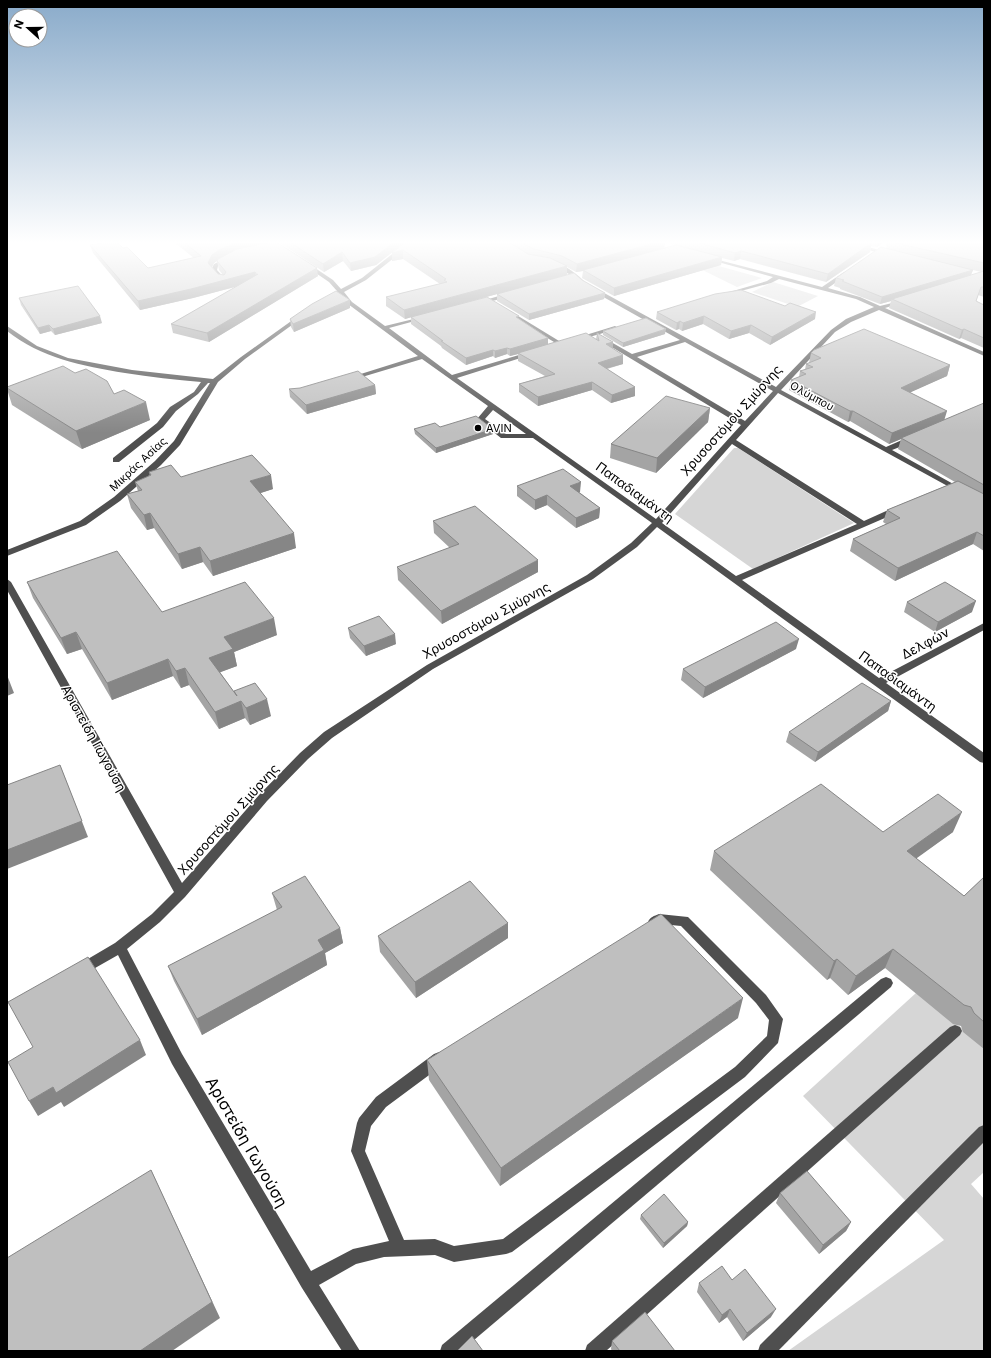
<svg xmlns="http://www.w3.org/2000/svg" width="991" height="1358" viewBox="0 0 991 1358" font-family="Inter,sans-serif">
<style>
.green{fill:#d6d6d6}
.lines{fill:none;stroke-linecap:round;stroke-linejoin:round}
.minor{fill:#4f4f4f;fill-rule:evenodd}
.wall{fill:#a4a4a4;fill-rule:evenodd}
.shaded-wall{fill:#868686}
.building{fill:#bfbfbf;stroke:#868686}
.poi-dot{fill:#000;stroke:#fff;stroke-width:1.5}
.labels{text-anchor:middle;stroke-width:3;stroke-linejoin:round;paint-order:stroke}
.far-street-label{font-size:11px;fill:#000;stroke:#fff}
.far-poi-label{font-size:11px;fill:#000;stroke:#fff;text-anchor:start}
.street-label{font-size:13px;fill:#000;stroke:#fff}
.near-street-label{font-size:16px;fill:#000;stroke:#fff}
</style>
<rect width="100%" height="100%" fill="#fff"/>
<g class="green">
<polygon points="672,253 762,278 737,287 670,254"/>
<polygon points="773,282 818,296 797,307 752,292"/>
<polygon points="734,448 738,448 854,523 753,569 675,514"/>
<polygon points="916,993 984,1045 984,1172 971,1184 984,1199 984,1351 788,1351 944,1240 803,1096"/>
</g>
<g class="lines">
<g class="minor">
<path d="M406 243H413L366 280 344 292 352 302 385 326 426 316V318L389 328 452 375 529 352H533V354L457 378 656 519 741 425 600 340V338H604L632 354 680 340 582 285 571 275 553 266V264C565 263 578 275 586 283L776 387 831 330 846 319 874 307 856 299 779 279 771 283 726 295V293L767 281 773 277 707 259V257L822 287 844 272H848V274L828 288 860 297 880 306 904 300V302L885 308 984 352V356L982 355 879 310 851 322 835 332 781 390 886 447 909 437H915V441L892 450 984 501V506L778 393 736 440 864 521 895 507H901L902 509 901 511 742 580 879 678 984 623V630L886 683 984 753V763L980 762 657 527 637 547 593 579 433 669 332 738 308 759 267 801 185 897 160 922 127 949 182 1054 311 1271 353 1249 389 1241 351 1151 357 1123 359 1118 376 1097 434 1054 439 1052 444 1054 446 1059 444 1064 386 1107 371 1126 365 1151 404 1240 435 1239 454 1246 503 1239 735 1067 767 1036 769 1020 756 1003 681 926 661 924 654 927 650 926 648 922C650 917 654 916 659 914L688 917 766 995 783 1019 778 1043 745 1077 512 1252 506 1254 454 1262 435 1255 384 1257 356 1264 319 1285 360 1351H342L302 1288 172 1064 118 955 81 976 76 974 74 970 76 966 115 943 152 914 174 892 7 590V579L11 582 182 883 259 795 300 753 324 732 427 665 587 575 631 543 652 523 533 438H501L477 419 488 406 422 359 352 380H348V378L418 356 348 304 339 295H334L333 294 337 291 329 282 304 265 309 264 333 280 341 289 362 278ZM685 342 773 391 745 421 637 357ZM493 410 526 434H506L485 419ZM732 444 857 524 736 576 662 523Z"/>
<polygon points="844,243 854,243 893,254 890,256"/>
<polygon points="228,257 233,258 218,266 217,270 225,279 220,280 211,270 214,264"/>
<polygon points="509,293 511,294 511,296 478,305 475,303"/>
<polygon points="506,311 510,311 564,344 559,345 506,313"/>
<path d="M301 314 304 316 303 317 245 359 218 382 180 445 161 465 120 501 86 525 7 556V550L80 521 114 497 155 461 174 441 210 383H208L198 394 176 411 163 427 119 462H113V458L157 423 170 407 194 392 201 382C176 380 150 377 125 373 82 366 41 358 7 331V326L37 346 68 358 132 370 213 379 241 357Z"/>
<polygon points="615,326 618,328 617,329 579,340 576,338"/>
<polygon points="886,977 891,979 893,983 891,987 461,1351 440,1351 442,1345 881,979"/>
<polygon points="955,1025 960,1027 962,1031 960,1035 606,1351 585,1351 587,1345 950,1027"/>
<polygon points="984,1125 984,1142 778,1351 758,1351 760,1345 979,1127"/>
</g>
</g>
<g class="wall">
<path d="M175 243H278L318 276 209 342 173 333 171 324 239 286 193 298 140 310 93 253 90 245 123 248 148 268 194 258ZM217 261 219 270 223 275 218 274 212 267 214 263Z"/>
<polygon points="280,243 404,243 376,265 351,271 343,261 324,272"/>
<polygon points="404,243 665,243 664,248 676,245 669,243 882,243 877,247 871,246 870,252 826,282 740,259 734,261 722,258 721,265 614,296 582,278 583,271 576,272 567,267 567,275 439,310 519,319 548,338 548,344 596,339 597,333 613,349 623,364 607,369 635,387 635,396 611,403 592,390 538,406 519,392 519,384 545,376 518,361 518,354 510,356 507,354 495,358 493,356 466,365 442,348 441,346 411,324 411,317 405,319 386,306 386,297 440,284 403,259 392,261 392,253"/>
<path d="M887 243H984V297L978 295 976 302 984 305V348L961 338 959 339 889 308 891 301 880 304 840 289V288L834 286 836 278 886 249ZM973 270 981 272 971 275Z"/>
<polygon points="582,280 605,293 604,299 529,320 497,301 497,294"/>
<polygon points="19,298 102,323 55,335 51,331 40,334 21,305"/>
<polygon points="350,308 294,332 291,327 290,319"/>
<polygon points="657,312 815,319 770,345 749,333 729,339 703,324 682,331 679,329 676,330 656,319"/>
<polygon points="603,331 665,334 623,347 603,335"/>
<polygon points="811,353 950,365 947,376 910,392 944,420 984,403 984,551 973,544 895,581 850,551 853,539 886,524 883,522 887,510 955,482 898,449 901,439 889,444 850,421 848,422 789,390 791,380 799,377 800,371 805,370 806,364 809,363"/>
<polygon points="375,385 376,394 307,414 290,397 289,389"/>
<polygon points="7,387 114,394 150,420 82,449 12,405 7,389"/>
<polygon points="710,408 708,422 656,473 610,458 611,444"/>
<polygon points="440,427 493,429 493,434 436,453 415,434 414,429"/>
<polygon points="149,472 181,477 273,489 260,493 296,548 213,576 203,562 182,569 154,528 147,530 131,508 127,494 138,491 135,482 150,476"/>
<polygon points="517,486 580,492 579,492 600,508 599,518 576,528 547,505 535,510 517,496"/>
<polygon points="433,521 538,572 442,624 398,580 397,567 450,548 434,533"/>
<polygon points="27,582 162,612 277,635 234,652 237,666 220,672 234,692 271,716 250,725 245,718 219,729 189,685 181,688 173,676 112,700 82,649 67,654 33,598"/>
<polygon points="907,602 972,612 935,632 904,612"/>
<polygon points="348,628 396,644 366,656 350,638"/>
<polygon points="796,649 703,698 681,680 683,669"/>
<polygon points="891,701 888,711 815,762 786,742 789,732"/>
<polygon points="883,832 953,832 916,858 964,896 984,877 984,1049 963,1032 961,1026 953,1024 885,968 848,995 830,978 827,980 710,870 714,851"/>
<polygon points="272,893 340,928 343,943 325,953 327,965 202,1035 174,981 168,966 277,910"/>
<polygon points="508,923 508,938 416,998 380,952 378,936"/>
<polygon points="738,1018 500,1186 429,1080 427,1060"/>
<polygon points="780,1193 851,1222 846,1231 819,1254 776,1203"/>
<polygon points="641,1215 688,1222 687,1226 663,1248 640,1219"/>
<polygon points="732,1280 771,1317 743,1341 727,1317 719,1323 697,1292 699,1283"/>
<polygon points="612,1341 675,1351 612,1351 611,1349"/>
</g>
<g class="shaded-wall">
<polygon points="236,243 270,243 221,258 214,263 210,271 208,263 212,255 219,250"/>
<polygon points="393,243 404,243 376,265 351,271 350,263"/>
<polygon points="655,243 665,243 664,249 583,270 583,271 576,272 577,264"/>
<polygon points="871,243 870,252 826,282 828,274"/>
<polygon points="878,243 882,243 877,247"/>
<polygon points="403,250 403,259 392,261 392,253"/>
<polygon points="741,251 740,259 734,261 735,253"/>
<polygon points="342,252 343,261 324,272 323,264"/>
<polygon points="722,257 721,265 614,296 614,288"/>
<polygon points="567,266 567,275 405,319 404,310"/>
<polygon points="317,268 318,276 209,342 207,333"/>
<polygon points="973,270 970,277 892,299 891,301 880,304 882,297"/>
<polygon points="255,272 257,281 193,298 140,310 138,301"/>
<polygon points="605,293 604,299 529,320 529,314"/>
<polygon points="350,300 350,308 294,332 293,324"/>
<polygon points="816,312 815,319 770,345 772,337"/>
<polygon points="100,316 102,323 55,335 53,329"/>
<polygon points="704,316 703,324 682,331 683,323"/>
<polygon points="680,321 679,329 676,330 677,323"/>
<polygon points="49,325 51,331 40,334 38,328"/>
<polygon points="751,325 749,333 729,339 731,331"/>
<polygon points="666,329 665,334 623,347 623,343"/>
<polygon points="964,329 961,338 959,339 962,330"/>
<polygon points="548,338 548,345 518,353 518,354 510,356 510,349"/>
<polygon points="613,342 613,350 606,344"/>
<polygon points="507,348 507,354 495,358 495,351"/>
<polygon points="493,350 493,356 466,365 466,358"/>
<polygon points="623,355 623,364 597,371 598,363"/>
<polygon points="950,365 947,376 898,398 901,388"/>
<polygon points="592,382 592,390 538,406 538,397"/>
<polygon points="375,385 376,394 307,414 306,405"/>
<polygon points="635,387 635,396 611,403 612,395"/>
<polygon points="146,402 150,420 82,449 76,431"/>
<polygon points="710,408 708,422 656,473 657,458"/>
<polygon points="850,411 853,411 850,421 848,422"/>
<polygon points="947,411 944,421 901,438 901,439 889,444 892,433"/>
<polygon points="493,429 493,434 436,453 436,448"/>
<polygon points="271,475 273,489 252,496 250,481"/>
<polygon points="581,482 580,492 570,496 570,486"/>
<polygon points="547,495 547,505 535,510 535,500"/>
<polygon points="600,508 599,518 576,528 576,518"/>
<polygon points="150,513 154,528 147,530 144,515"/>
<polygon points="977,532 973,544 895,581 898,568"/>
<polygon points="294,533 296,548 213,576 210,561"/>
<polygon points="200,547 203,562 182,569 178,554"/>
<polygon points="538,560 538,572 442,624 441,611"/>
<polygon points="976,601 972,612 935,632 938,622"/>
<polygon points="274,618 277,635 234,652 237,666 213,675 209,658 224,637"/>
<polygon points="76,632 82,649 67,654 61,638"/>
<polygon points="395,634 396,644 366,656 364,646"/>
<polygon points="799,639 796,649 703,698 705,687"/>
<polygon points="168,659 173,676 112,700 107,683"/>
<polygon points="185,668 189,685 181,688 176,671"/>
<polygon points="7,675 14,693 7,696"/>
<polygon points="267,699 271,716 250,725 246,708"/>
<polygon points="241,701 245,718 219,729 215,712"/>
<polygon points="891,701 888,711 815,762 818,752"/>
<polygon points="60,765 88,837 7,869 7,850"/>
<polygon points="962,812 953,832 899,871 907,851"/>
<polygon points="508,923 508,938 416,998 415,982"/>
<polygon points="340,928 343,943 325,953 327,965 202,1035 197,1019 318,940"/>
<polygon points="893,949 885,968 848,995 856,976"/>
<polygon points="837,959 830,978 827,980 834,961"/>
<polygon points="743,998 738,1018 500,1186 501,1168"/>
<polygon points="140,1040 146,1055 64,1107 61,1102 38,1116 29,1101 53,1087"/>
<polygon points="151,1170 220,1318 172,1351 140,1351"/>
<polygon points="688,1222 687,1226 663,1248 664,1243"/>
<polygon points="851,1222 846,1231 819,1254 823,1245"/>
<polygon points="730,1309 727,1317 719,1323 722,1315"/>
<polygon points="776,1309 771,1317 743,1341 747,1333"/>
</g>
<g class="building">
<polygon points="101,243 118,243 123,248 127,247 148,268 201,256 185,243 236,243 219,250 212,255 208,263 218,274 224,275 226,272 217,261 218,259 237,249 267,243 278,243 317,268 207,333 171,324 258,274 257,275 255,272 191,289 138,301 90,245"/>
<polygon points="291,243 393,243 375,257 350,263 342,252 323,264"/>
<polygon points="404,243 510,243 528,254 550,258 567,266 404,310 386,297 447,282 444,280 446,279 403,250 392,253"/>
<polygon points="523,243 655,243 577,264 562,256 534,249"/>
<polygon points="700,243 871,243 828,274 741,251 735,253"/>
<polygon points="896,243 984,243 984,263"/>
<polygon points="676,245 722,257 614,288 583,270"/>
<polygon points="881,247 973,270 882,297 842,281 844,280 836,278"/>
<polygon points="984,271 984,287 981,287 976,301 984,305 984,338 964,329 962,330 892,299"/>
<polygon points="574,273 582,280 605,293 529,314 497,294"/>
<polygon points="78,286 100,316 53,329 49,325 38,328 19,298"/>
<polygon points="741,290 785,306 790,303 816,312 772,337 751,325 731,331 704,316 683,323 680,321 677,323 657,312 715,294"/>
<polygon points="336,291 350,300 293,324 290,319 312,304"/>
<polygon points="487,297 519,316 516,317 548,338 510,349 507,348 495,351 493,350 466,358 441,341 443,341 411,317"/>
<polygon points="646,318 666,329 623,343 603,331"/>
<polygon points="864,329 950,365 901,388 947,411 892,433 853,411 850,411 791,380 806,374 800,371 813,367 806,364 821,358 811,353 814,350"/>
<polygon points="586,333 599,341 597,333 613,342 606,344 623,355 598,363 635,387 612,395 592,382 538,397 519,384 555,374 518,353"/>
<polygon points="63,366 75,373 86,369 107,381 114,394 124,390 146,402 76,431 7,388 7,387"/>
<polygon points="358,371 375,385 306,405 289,389 300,388"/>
<polygon points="666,396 710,408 657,458 611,444"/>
<polygon points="984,403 984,485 901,438"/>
<polygon points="476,416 493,429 436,448 414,429 435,423 440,427"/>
<polygon points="252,455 271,475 250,481 294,533 210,561 200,547 178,554 150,513 144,515 127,494 142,490 135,482 151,475 149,472 171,465 181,477"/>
<polygon points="563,469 581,482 570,486 600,508 576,518 547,495 535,500 517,486"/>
<polygon points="958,481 984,494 984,536 977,532 898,568 853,539 900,518 887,510"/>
<polygon points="475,506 538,560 441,611 397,567 459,544 433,521"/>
<polygon points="117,551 162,612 245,582 274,618 224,637 233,649 209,658 237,696 234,691 255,683 267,699 246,708 241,701 215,712 185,668 176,671 168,659 107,683 76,632 61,638 27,582"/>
<polygon points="945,582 976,601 938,622 907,602"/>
<polygon points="379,616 395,634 364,646 348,628"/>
<polygon points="776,622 799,639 705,687 683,669"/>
<polygon points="862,683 891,701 818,752 789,732"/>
<polygon points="60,765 82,821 7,850 7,785"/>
<polygon points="821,784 883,832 938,794 962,812 907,851 964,896 984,877 984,1022 974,1013 971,1007 964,1005 893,949 856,976 837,959 834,961 714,851"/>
<polygon points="305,876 340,928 318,940 324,950 197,1019 168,966 282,907 272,893"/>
<polygon points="470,881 508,923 415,982 378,936"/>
<polygon points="661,914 743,998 501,1168 427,1060"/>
<polygon points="88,957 140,1040 56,1093 53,1087 29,1101 8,1062 33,1047 8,1002"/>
<polygon points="151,1170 212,1302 140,1351 7,1351 7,1258"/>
<polygon points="807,1171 851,1222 823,1245 780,1193"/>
<polygon points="664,1194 688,1222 664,1243 641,1215"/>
<polygon points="722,1266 732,1280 745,1269 776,1309 747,1333 730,1309 722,1315 699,1283"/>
<polygon points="645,1312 675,1351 620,1351 612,1341"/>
<polygon points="472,1336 483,1351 457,1351"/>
</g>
<linearGradient id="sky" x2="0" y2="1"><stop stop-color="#8aabca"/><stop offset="0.56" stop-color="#fff"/><stop offset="1" stop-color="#fff" stop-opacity="0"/></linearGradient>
<rect width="991" height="433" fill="url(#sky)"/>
<circle class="poi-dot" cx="478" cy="428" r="4"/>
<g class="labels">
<g class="far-street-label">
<text transform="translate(812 396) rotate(29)" y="4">Ολύμπου</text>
<text transform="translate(138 464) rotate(-43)" y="4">Μικράς Ασίας</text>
</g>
<g class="far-poi-label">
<text x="486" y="432">AVIN</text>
</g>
<g class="street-label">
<text transform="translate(731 420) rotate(-48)" y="5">Χρυσοστόμου Σμύρνης</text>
<text transform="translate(635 492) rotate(36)" y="5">Παπαδιαμάντη</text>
<text transform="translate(486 620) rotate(-29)" y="5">Χρυσοστόμου Σμύρνης</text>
<text transform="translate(925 643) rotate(-28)" y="5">Δελφών</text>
<text transform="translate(898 681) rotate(36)" y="5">Παπαδιαμάντη</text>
<text transform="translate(94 738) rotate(61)" y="5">Αριστείδη Γωγούση</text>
<text transform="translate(228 819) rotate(-48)" y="5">Χρυσοστόμου Σμύρνης</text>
</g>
<g class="near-street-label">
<text transform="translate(247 1142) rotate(60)" y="6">Αριστείδη Γωγούση</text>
</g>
</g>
<rect width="991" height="1358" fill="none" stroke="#000000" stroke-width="16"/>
<g transform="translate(28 28) rotate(291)"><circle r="19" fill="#ffffff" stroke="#999999"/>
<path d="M0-3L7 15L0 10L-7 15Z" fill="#000000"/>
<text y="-6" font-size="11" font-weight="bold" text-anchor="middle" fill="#000000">N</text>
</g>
</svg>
